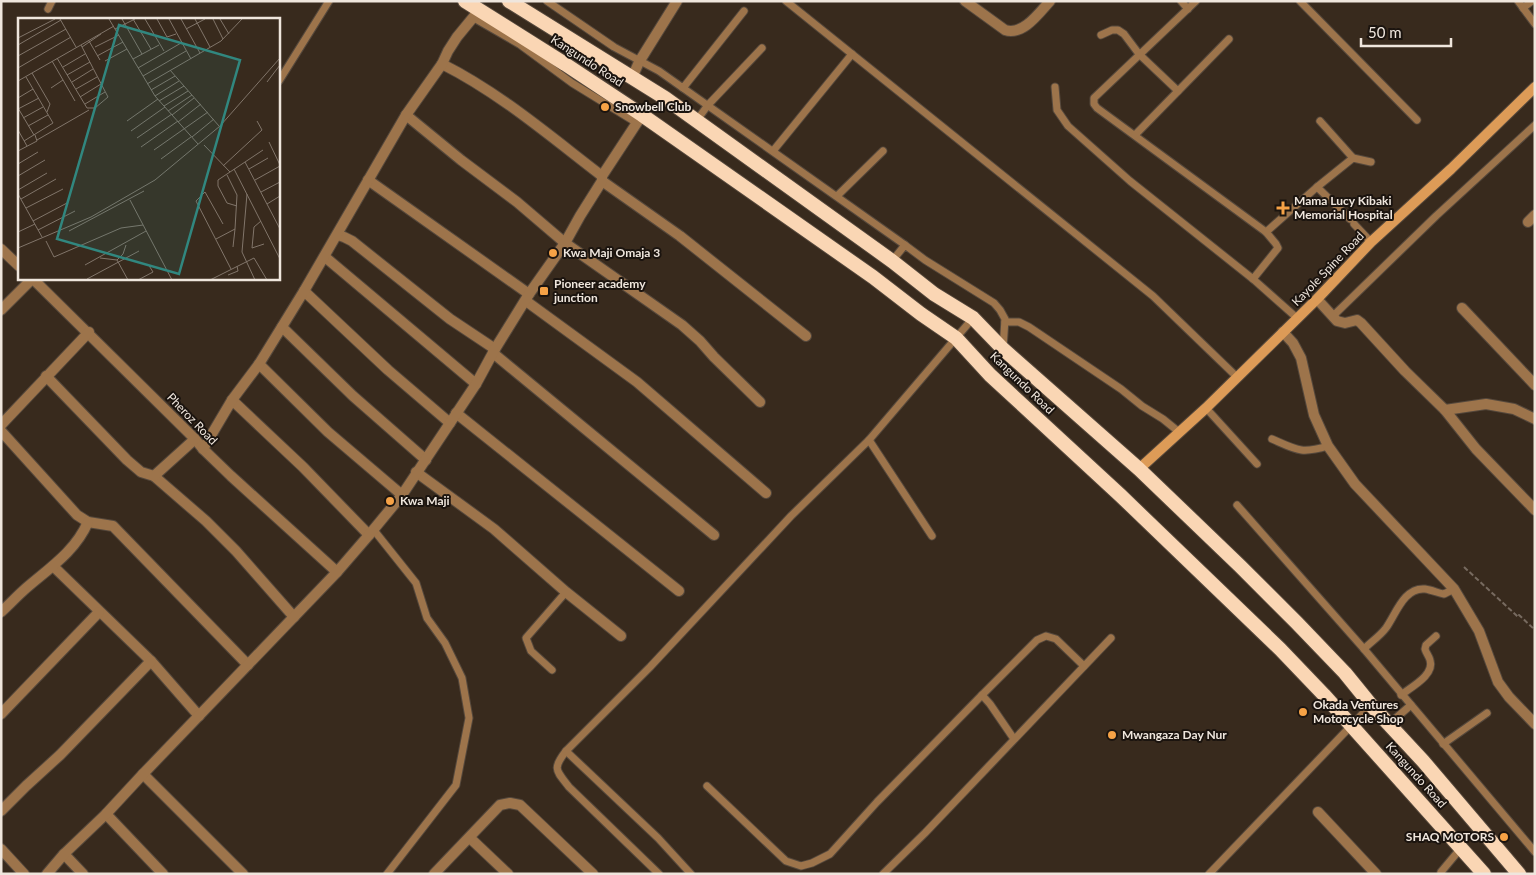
<svg xmlns="http://www.w3.org/2000/svg" width="1536" height="875" viewBox="0 0 1536 875" font-family="Lato,sans-serif">
<style>
.lines{fill:none;stroke-linecap:round;stroke-linejoin:round}
.service-casing{stroke:#55483c;stroke-width:9}
.minor-casing{stroke:#55483c;stroke-width:12}
.secondary-casing{stroke:#55483c;stroke-width:12}
.trunk-casing{stroke:#55483c;stroke-width:16}
.path{stroke:#776a5f;stroke-width:2;stroke-dasharray:5 2.5;stroke-linecap:butt}
.service{stroke:#9d744b;stroke-width:7}
.minor{stroke:#9d744b;stroke-width:10}
.secondary{stroke:#dd9b57;stroke-width:10}
.trunk{stroke:#fad6b4;stroke-width:14}
.poi-dot{fill:#f6a246;stroke:#1b140f;stroke-width:2}
.labels{text-anchor:middle;stroke-width:4;stroke-linejoin:round;paint-order:stroke}
.street-label{font-size:12px;fill:#efe6dd;stroke:#1b140f}
.poi-label{font-size:12px;font-weight:bold;fill:#efe6dd;stroke:#1b140f;text-anchor:start}
.inset-road{fill:none;stroke:#81756a;stroke-width:1}
.view{fill:#31877f;fill-opacity:0.15;stroke:#31877f;stroke-width:2.5}
.inset-edge{fill:none;stroke:#efe6dd;stroke-width:2.5}
</style>
<rect width="100%" height="100%" fill="#382a1d"/>
<g class="lines">
<g class="service-casing">
<g id="service">
<polyline points="547,1 614,47 659,71 683,88 744,11"/>
<polyline points="786,1 1153,296 1237,377"/>
<polyline points="1181,1 1188,9"/>
<polyline points="1196,1 1094,98 1094,104 1097,108 1266,232 1317,187 1350,219"/>
<polyline points="1300,1 1417,120"/>
<polyline points="1518,1 1535,24"/>
<polyline points="1523,8 1532,1"/>
<polyline points="48,9 52,1"/>
<polyline points="474,18 519,44 572,83 637,123"/>
<polyline points="1101,35 1112,30 1118,30 1124,34 1139,54 1178,91"/>
<polyline points="279,81 329,1"/>
<polyline points="1055,87 1057,110 1068,126 1130,181 1253,279 1297,318"/>
<polyline points="683,88 905,245"/>
<polyline points="697,120 708,105 762,48"/>
<polyline points="1320,121 1353,158"/>
<polyline points="1135,135 1229,39"/>
<polyline points="773,151 852,54"/>
<polyline points="1317,187 1353,158 1371,162"/>
<polyline points="837,196 883,151"/>
<polyline points="1354,224 1371,242"/>
<polyline points="892,261 905,245 925,260 994,303 1000,310 1005,319 1003,349"/>
<polyline points="1253,279 1278,248 1276,244 1266,232"/>
<polyline points="1333,316 1436,216 1535,125"/>
<polyline points="1005,322 1019,322 1029,327 1121,389 1142,406 1163,419 1179,432"/>
<polyline points="1206,408 1257,464"/>
<path d="M1272 439C1297 450 1301 454 1328 446"/>
<polyline points="869,440 932,536"/>
<polyline points="1237,505 1364,649 1535,852"/>
<polyline points="373,529 416,583 427,618 445,643 462,678 469,718 456,785 387,874"/>
<path d="M1364 649C1371 642 1380 636 1386 628 1396 614 1404 587 1425 589 1432 590 1438 593 1444 594L1454 589"/>
<polyline points="552,670 531,651 526,638 566,592"/>
<path d="M1401 695C1411 687 1435 675 1430 660 1429 656 1426 653 1425 649L1426 645 1436 636"/>
<polyline points="1389,724 1411,705"/>
<polyline points="1014,739 990,704 982,695 1037,640 1046,636 1056,639 1084,666"/>
<polyline points="1443,744 1487,713"/>
<path d="M566 751C552 769 556 770 569 787L659 874"/>
<polyline points="707,786 786,861 801,866 812,863 830,854 877,802 982,695"/>
<polyline points="1441,872 1461,848"/>
<polyline points="691,874 658,838 566,751 650,667 791,516 869,440 973,318"/>
<polyline points="883,874 925,833 1111,638"/>
<polyline points="1209,874 1371,705"/>
</g>
</g>
<g class="minor-casing">
<g id="minor">
<path d="M965 1 1005 30C1023 36 1039 13 1050 1"/>
<path d="M442 64C500 93 551 137 602 176"/>
<polyline points="632,78 639,62 677,1"/>
<polyline points="406,115 461,160 517,202 565,243 682,325 700,341 714,357 760,402"/>
<polyline points="368,180 529,294"/>
<polyline points="602,181 680,236 806,336"/>
<polyline points="1528,222 1535,215"/>
<polyline points="338,235 344,237 352,241 450,319 495,349"/>
<polyline points="1,249 19,266"/>
<polyline points="325,257 476,384"/>
<polyline points="33,279 195,439 203,449 231,476 337,572"/>
<polyline points="304,291 388,370 450,423"/>
<polyline points="1317,299 1337,321 1345,323 1357,320 1361,323 1405,371 1445,410 1476,449 1535,510"/>
<polyline points="526,301 637,382 766,493"/>
<polyline points="1462,308 1535,385"/>
<polyline points="1,310 32,279"/>
<polyline points="282,327 353,396 426,460"/>
<polyline points="1283,332 1293,343 1301,358 1314,415 1328,446 1355,484 1454,589 1479,631 1498,682 1509,697 1535,724"/>
<polyline points="493,353 714,535"/>
<polyline points="259,364 328,432 402,495"/>
<polyline points="46,376 127,460 141,472 154,476 206,521 236,551 294,617"/>
<polyline points="232,400 303,467 369,535"/>
<polyline points="1445,410 1486,404 1514,409 1535,419"/>
<polyline points="456,413 679,591"/>
<polyline points="1,425 89,332"/>
<polyline points="1,431 77,515 88,522 113,526 248,665"/>
<polyline points="203,449 232,400 259,364 304,291 406,115 442,64 448,51 457,37 480,9"/>
<polyline points="416,472 494,529 566,592 621,636"/>
<polyline points="154,476 195,439"/>
<polyline points="53,566 151,661 199,716"/>
<path d="M1 612C9 605 16 597 24 590 48 569 75 552 88 522"/>
<polyline points="1,714 99,612"/>
<polyline points="143,774 243,874"/>
<polyline points="1,811 26,786 60,755 151,661"/>
<polyline points="1318,812 1376,874"/>
<polyline points="106,814 163,874"/>
<polyline points="470,838 508,874"/>
<polyline points="1,849 24,874"/>
<polyline points="64,854 83,874"/>
<polyline points="47,874 64,854 106,814 143,774 337,572 369,535 402,495 476,384 495,349 529,294 565,243 580,216 602,181 602,176 642,115"/>
<polyline points="434,874 500,805 510,803 520,805 593,874"/>
</g>
</g>
<g class="secondary-casing">
<polyline id="secondary" points="1139,469 1206,408 1317,299 1371,242 1451,169 1535,87"/>
</g>
<g class="trunk-casing">
<g id="trunk">
<polyline points="465,1 565,64 642,115 873,277 921,314 956,338 990,375 1120,495 1280,649 1324,695 1484,874"/>
<polyline points="509,1 665,98 892,261 934,294 973,318 1003,349 1139,469 1240,566 1297,623 1345,673 1371,705 1423,761 1519,874"/>
</g>
</g>
<polyline class="path" points="1464,567 1516,615 1518,617 1519,615 1535,630"/>
<use href="#service" class="service"/>
<use href="#minor" class="minor"/>
<use href="#secondary" class="secondary"/>
<use href="#trunk" class="trunk"/>
</g>
<g class="poi-dot">
<circle cx="605" cy="107" r="5"/>
<path d="M1280.5 200.5h5v5h5v5h-5v5h-5v-5h-5v-5h5z"/>
<circle cx="553" cy="253" r="5"/>
<rect x="539" y="286" width="10" height="10" rx="2.5"/>
<circle cx="390" cy="501" r="5"/>
<circle cx="1303" cy="712" r="5"/>
<circle cx="1112" cy="735" r="5"/>
<circle cx="1504" cy="837" r="5"/>
</g>
<g class="labels">
<g class="street-label">
<text transform="translate(587 61) rotate(33)" y="4">Kangundo Road</text>
<text transform="translate(1328 269) rotate(-46)" y="4">Kayole Spine Road</text>
<text transform="translate(1022 383) rotate(44)" y="4">Kangundo Road</text>
<text transform="translate(192 419) rotate(46)" y="4">Pheroz Road</text>
<text transform="translate(1416 775) rotate(48)" y="4">Kangundo Road</text>
</g>
<g class="poi-label">
<text x="615" y="111">Snowbell Club</text>
<text x="1294" y="205">Mama Lucy Kibaki<tspan x="1294" dy="14">Memorial Hospital</tspan></text>
<text x="563" y="257">Kwa Maji Omaja 3</text>
<text x="554" y="288">Pioneer academy<tspan x="554" dy="14">junction</tspan></text>
<text x="400" y="505">Kwa Maji</text>
<text x="1313" y="709">Okada Ventures<tspan x="1313" dy="14">Motorcycle Shop</tspan></text>
<text x="1122" y="739">Mwangaza Day Nur</text>
<text x="1494" y="841" text-anchor="end">SHAQ MOTORS</text>
</g>
</g>
<g transform="translate(18 18)">
<rect width="262" height="262" fill="#382a1d"/>
<path class="inset-road" d="M42 1 58 29M91 1 137 78 180 126M104 1 124 36M115 1 133 31M127 1 146 33M139 1 149 19 158 16M151 1 173 41M163 1 182 35M177 1 192 29M195 1 205 21M202 1 211 16M97 11 117 1M168 11 187 1M0 20 37 1M71 23 82 42M0 27 43 2M64 29 83 16M77 29 101 17M0 38 48 11M79 38 105 24M39 40 69 90H77L90 79 63 27M115 41 141 27M87 43 109 31M45 49 67 36M0 50 53 19M120 50 163 25M152 52 201 108M14 55 32 86 29 94M49 57 72 44M125 58 168 33M45 62 57 83M0 63 96 8M54 64 75 51M249 64 262 47M129 66 203 23 224 1M33 70 45 62 34 43M58 71 79 59M133 72 157 58M137 78 161 63M62 79 83 66M0 80 15 71M141 83 166 68M67 86 87 74M146 88 170 73M0 90 16 117M0 91 21 80M150 93 174 77M154 97 176 80M5 100 25 89M109 103 140 81M160 104 183 86M10 108 30 97M0 112 9 128M113 113 147 89M174 119 196 101M119 120 154 96M19 122 71 92M6 123 35 105 8 59M251 124 262 147M186 127 212 154M123 129 160 103M136 132 190 94M0 133 19 123 17 117M143 141 173 119M227 144 262 211M0 146 20 134M205 148 244 112 239 103M216 151 262 241M231 151 250 140M0 158 27 142M237 162 262 148M0 172 29 155M243 174 262 164M0 176 24 219M229 176 224 234 237 262M3 181 38 161M112 182 154 262M249 186 262 178M219 188 209 185 200 168V162L245 132M8 190 45 171M15 203 49 185M243 203 236 209 234 230 246 226M205 206 187 174 178 183 213 251M20 212 57 193M51 213 126 173M0 214 17 206M198 221 217 211 219 177 209 157M28 223 36 239 103 210 125 207M215 229 217 211M0 230 73 199 137 162 202 108 262 40M82 240 99 242 105 236 108 227M99 242 110 262M67 247 128 213M210 257 220 253 219 248M69 261 121 233M120 262 135 254 130 246M192 262 236 240 249 262"/>
<path class="view" d="M101 7 222 42 161 256 39 221Z"/>
<rect width="262" height="262" class="inset-edge"/>
</g>
<rect width="1536" height="875" fill="none" stroke="#efe6dd" stroke-width="5"/>
<path d="M1361 38v8h90v-8" fill="none" stroke="#efe6dd" stroke-width="2.5"/>
<text x="1368" y="38" font-size="15" fill="#efe6dd" stroke="#1b140f" stroke-width="4" paint-order="stroke">50 m</text>
</svg>
